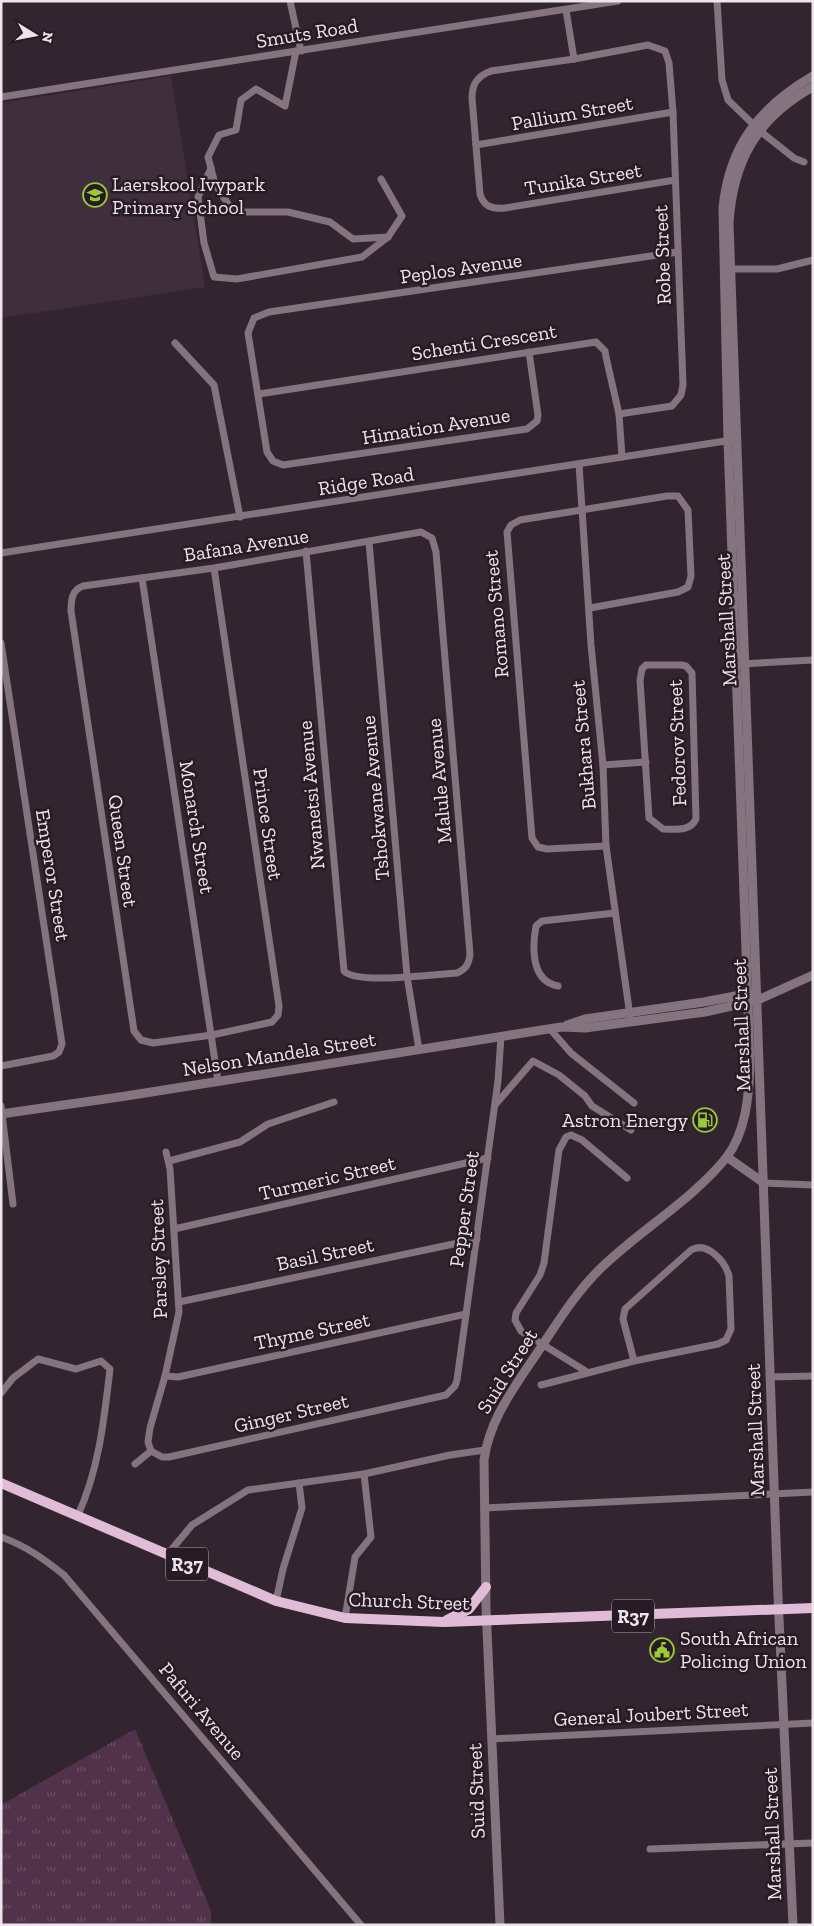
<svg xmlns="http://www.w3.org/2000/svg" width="814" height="1926" viewBox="0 0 814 1926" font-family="'Zilla Slab',serif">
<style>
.built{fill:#412e3c}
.grass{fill:url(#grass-tufts)}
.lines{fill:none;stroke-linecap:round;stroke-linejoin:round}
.minor{stroke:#85737f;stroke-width:7}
.tertiary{stroke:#85737f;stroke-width:9}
.primary{stroke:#e1bcd6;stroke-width:10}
.labels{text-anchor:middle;stroke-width:5;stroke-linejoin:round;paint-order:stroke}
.shield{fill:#291b25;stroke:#b3a8b0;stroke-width:1}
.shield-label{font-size:19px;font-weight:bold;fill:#eee4eb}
.street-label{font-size:20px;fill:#eee4eb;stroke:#291b25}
.poi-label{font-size:20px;fill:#eee4eb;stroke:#291b25;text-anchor:start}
</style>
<defs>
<pattern id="grass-tufts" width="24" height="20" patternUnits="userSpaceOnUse" patternTransform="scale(1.25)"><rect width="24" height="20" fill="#52324a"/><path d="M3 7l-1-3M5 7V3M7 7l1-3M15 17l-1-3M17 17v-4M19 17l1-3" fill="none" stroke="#6b5064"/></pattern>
</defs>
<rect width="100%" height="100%" fill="#33252f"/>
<polygon class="built" points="171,76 205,287 1,318 1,103"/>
<polygon class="grass" points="135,1729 211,1911 211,1925 1,1925 1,1805"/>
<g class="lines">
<g class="minor">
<polyline points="290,1 301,51"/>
<polyline points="717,1 722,80 728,100 760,131 794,158 804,162"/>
<polyline points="566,10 574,59"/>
<polyline points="296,51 285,106 256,89 241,100 236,130 219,135 208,157 215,184 230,207 244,212 288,212 330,222 353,239 388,237"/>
<polyline points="1,97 618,1"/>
<polyline points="476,145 673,112"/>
<polyline points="211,168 198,197 204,243 214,277 237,279 362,257 388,237 402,216 381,179"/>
<polyline points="731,269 777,269 813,260"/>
<polyline points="175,343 214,385 240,517"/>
<polyline points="529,352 538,415 537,421 527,429 283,465 273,461 267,452 248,333 254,318 269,312 678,252"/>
<polyline points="259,394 596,342 605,351 606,357 619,414 622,457"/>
<path d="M619 414 672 406 681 395 683 385 673 112 669 63 665 51 648 45 574 59 491 71C478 76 472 83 472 98L480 194C484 207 492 209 505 208L675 180"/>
<polyline points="579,464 591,645 603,765 606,846 630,1016"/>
<polyline points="369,542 407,976 419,1050"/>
<polyline points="1,553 732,440"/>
<path d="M214 568 279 1006 278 1015 272 1022 212 1035 153 1043 141 1040 134 1031 71 611C71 599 72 590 83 586L214 568 421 532 432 538 436 552 470 954C469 964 466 969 457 973 436 974 356 985 344 971L306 551"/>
<polyline points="142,578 218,1081"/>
<polyline points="590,608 678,592 688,587 691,576 688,510 678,496 667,496 520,520 511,525 507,532 532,838 538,847 547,849 606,846"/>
<polyline points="1,643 62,1044 59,1052 53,1056 1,1066"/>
<polyline points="741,664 813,660"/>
<path d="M646 665H681L686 666 692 673 696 819C690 832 675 829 663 829L649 818 640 680 642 669Z"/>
<polyline points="603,765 646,762"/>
<path d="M558 986C531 981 532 948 536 926L542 921 615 913"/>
<polyline points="550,1029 571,1053 634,1103"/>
<polyline points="495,1105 533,1061 559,1075 585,1096 592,1106 631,1130"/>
<polyline points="1,1106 13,1204"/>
<polyline points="169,1161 240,1142 268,1124 334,1102"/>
<polyline points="764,1183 813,1185"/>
<polyline points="174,1229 488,1158"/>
<polyline points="179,1302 477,1239"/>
<polyline points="587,1372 521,1331 515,1320 516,1313 540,1275 544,1263 559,1150 566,1137 571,1135 582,1140 627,1178"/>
<polyline points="165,1376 178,1377 466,1314"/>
<polyline points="770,1377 813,1376"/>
<path d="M541 1385 634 1361 718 1344 726 1340 731 1329 729 1276C725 1261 707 1241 691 1250L625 1309 623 1319 634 1361"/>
<path d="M1 1393 13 1378 38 1359 76 1369 101 1361 110 1369C104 1420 99 1469 78 1515"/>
<polyline points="151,1451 162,1457 169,1457 446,1395 455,1386 457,1380 498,1081 501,1036"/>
<polyline points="151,1451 148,1442 150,1428 165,1376 179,1312 170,1169 166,1152"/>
<polyline points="135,1464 151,1451"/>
<polyline points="364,1474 450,1455 485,1450"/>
<polyline points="484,1508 813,1492"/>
<path d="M1 1537C26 1546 44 1559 64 1575L361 1925"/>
<polyline points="167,1555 192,1525 248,1490 364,1474 371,1537 355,1557 345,1618"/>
<polyline points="276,1601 283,1569 302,1508 299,1483"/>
<polyline points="492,1739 813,1723"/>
<polyline points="650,1849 813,1843"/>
</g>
<g class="tertiary">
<polyline points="567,1025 585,1019 704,1002 751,993"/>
<polyline points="1,1114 126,1096 561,1027 585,1028 705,1012 758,1000 813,975"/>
<polyline points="727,1157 764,1183"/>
<path d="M500 1925 486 1607 484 1460C489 1423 509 1395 529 1365 552 1332 572 1296 601 1268 640 1230 692 1200 726 1158 746 1133 749 1095 750 1064L728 441 723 208C729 145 760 107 813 76"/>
<path d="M793 1925 778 1596 729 223C733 161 757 118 813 87"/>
</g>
<g class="primary">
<polyline points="1,1483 276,1601 345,1618 444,1622 813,1608"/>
<polyline points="447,1620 469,1609 486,1587"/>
</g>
</g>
<defs>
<g id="school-ring" transform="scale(1.25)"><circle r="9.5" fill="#291b25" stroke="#9acb34" stroke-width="1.5"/><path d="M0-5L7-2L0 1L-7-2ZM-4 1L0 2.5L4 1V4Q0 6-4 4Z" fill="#9acb34"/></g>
<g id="fuel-ring" transform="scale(1.25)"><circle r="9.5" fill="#291b25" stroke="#9acb34" stroke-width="1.5"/><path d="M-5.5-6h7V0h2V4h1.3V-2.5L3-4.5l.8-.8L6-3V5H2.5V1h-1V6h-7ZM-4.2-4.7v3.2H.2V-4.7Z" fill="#9acb34"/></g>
<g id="civic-ring" transform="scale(1.25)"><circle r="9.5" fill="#291b25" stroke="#9acb34" stroke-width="1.5"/><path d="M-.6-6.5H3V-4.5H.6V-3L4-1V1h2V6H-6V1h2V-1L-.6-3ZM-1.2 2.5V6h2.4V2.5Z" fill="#9acb34"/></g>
</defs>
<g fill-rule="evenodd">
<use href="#school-ring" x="95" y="195"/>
<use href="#fuel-ring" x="705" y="1120"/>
<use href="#civic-ring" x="662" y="1650"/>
</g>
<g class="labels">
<g class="shield">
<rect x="166" y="1547.5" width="42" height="33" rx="4"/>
<rect x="612" y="1599.5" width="42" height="33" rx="4"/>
</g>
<g class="shield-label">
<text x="187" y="1571">R37</text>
<text x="633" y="1623">R37</text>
</g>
<g class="street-label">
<text transform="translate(307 33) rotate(-9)" y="7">Smuts Road</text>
<text transform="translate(572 113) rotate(-10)" y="7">Pallium Street</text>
<text transform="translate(583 179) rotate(-9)" y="7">Tunika Street</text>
<text transform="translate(662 255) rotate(-92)" y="7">Robe Street</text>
<text transform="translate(461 268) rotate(-8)" y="7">Peplos Avenue</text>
<text transform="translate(484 342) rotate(-9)" y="7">Schenti Crescent</text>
<text transform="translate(436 426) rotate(-9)" y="7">Himation Avenue</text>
<text transform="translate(366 481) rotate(-9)" y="7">Ridge Road</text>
<text transform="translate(246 545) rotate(-9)" y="7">Bafana Avenue</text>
<text transform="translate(496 614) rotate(-95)" y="7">Romano Street</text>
<text transform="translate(726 620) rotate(-93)" y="7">Marshall Street</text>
<text transform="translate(677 743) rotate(-92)" y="7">Fedorov Street</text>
<text transform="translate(583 745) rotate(-95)" y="7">Bukhara Street</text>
<text transform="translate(439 781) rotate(-95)" y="7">Malule Avenue</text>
<text transform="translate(311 795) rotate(-95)" y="7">Nwanetsi Avenue</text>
<text transform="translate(375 798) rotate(-95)" y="7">Tshokwane Avenue</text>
<text transform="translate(268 824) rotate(82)" y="7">Prince Street</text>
<text transform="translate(197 827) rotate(81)" y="7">Monarch Street</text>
<text transform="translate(123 851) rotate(82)" y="7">Queen Street</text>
<text transform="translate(53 875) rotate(81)" y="7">Emperor Street</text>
<text transform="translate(741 1025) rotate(-92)" y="7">Marshall Street</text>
<text transform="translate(279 1054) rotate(-9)" y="7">Nelson Mandela Street</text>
<text transform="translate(327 1178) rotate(-13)" y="7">Turmeric Street</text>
<text transform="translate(464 1209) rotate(-82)" y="7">Pepper Street</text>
<text transform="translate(325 1254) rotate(-12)" y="7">Basil Street</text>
<text transform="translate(158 1259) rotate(-92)" y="7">Parsley Street</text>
<text transform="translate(312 1331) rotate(-12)" y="7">Thyme Street</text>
<text transform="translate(507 1371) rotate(-58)" y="7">Suid Street</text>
<text transform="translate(291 1413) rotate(-13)" y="7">Ginger Street</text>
<text transform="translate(755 1430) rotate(-92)" y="7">Marshall Street</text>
<text transform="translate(409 1601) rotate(2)" y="7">Church Street</text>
<text transform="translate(202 1711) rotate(50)" y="7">Pafuri Avenue</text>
<text transform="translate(651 1714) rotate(-3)" y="7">General Joubert Street</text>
<text transform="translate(476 1791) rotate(-92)" y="7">Suid Street</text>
<text transform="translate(772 1834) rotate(-92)" y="7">Marshall Street</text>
</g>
<g class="poi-label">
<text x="112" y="191">Laerskool Ivypark<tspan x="112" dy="23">Primary School</tspan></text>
<text x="688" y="1127" text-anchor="end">Astron Energy</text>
<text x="680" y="1645">South African<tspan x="680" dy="23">Policing Union</tspan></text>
</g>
</g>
<rect width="814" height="1926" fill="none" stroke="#eee4eb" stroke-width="5"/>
<g transform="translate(35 35) rotate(100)" stroke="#291b25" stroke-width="4" paint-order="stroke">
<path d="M0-4L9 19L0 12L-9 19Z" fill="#eee4eb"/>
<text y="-8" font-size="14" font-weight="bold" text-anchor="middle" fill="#eee4eb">N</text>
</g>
</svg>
